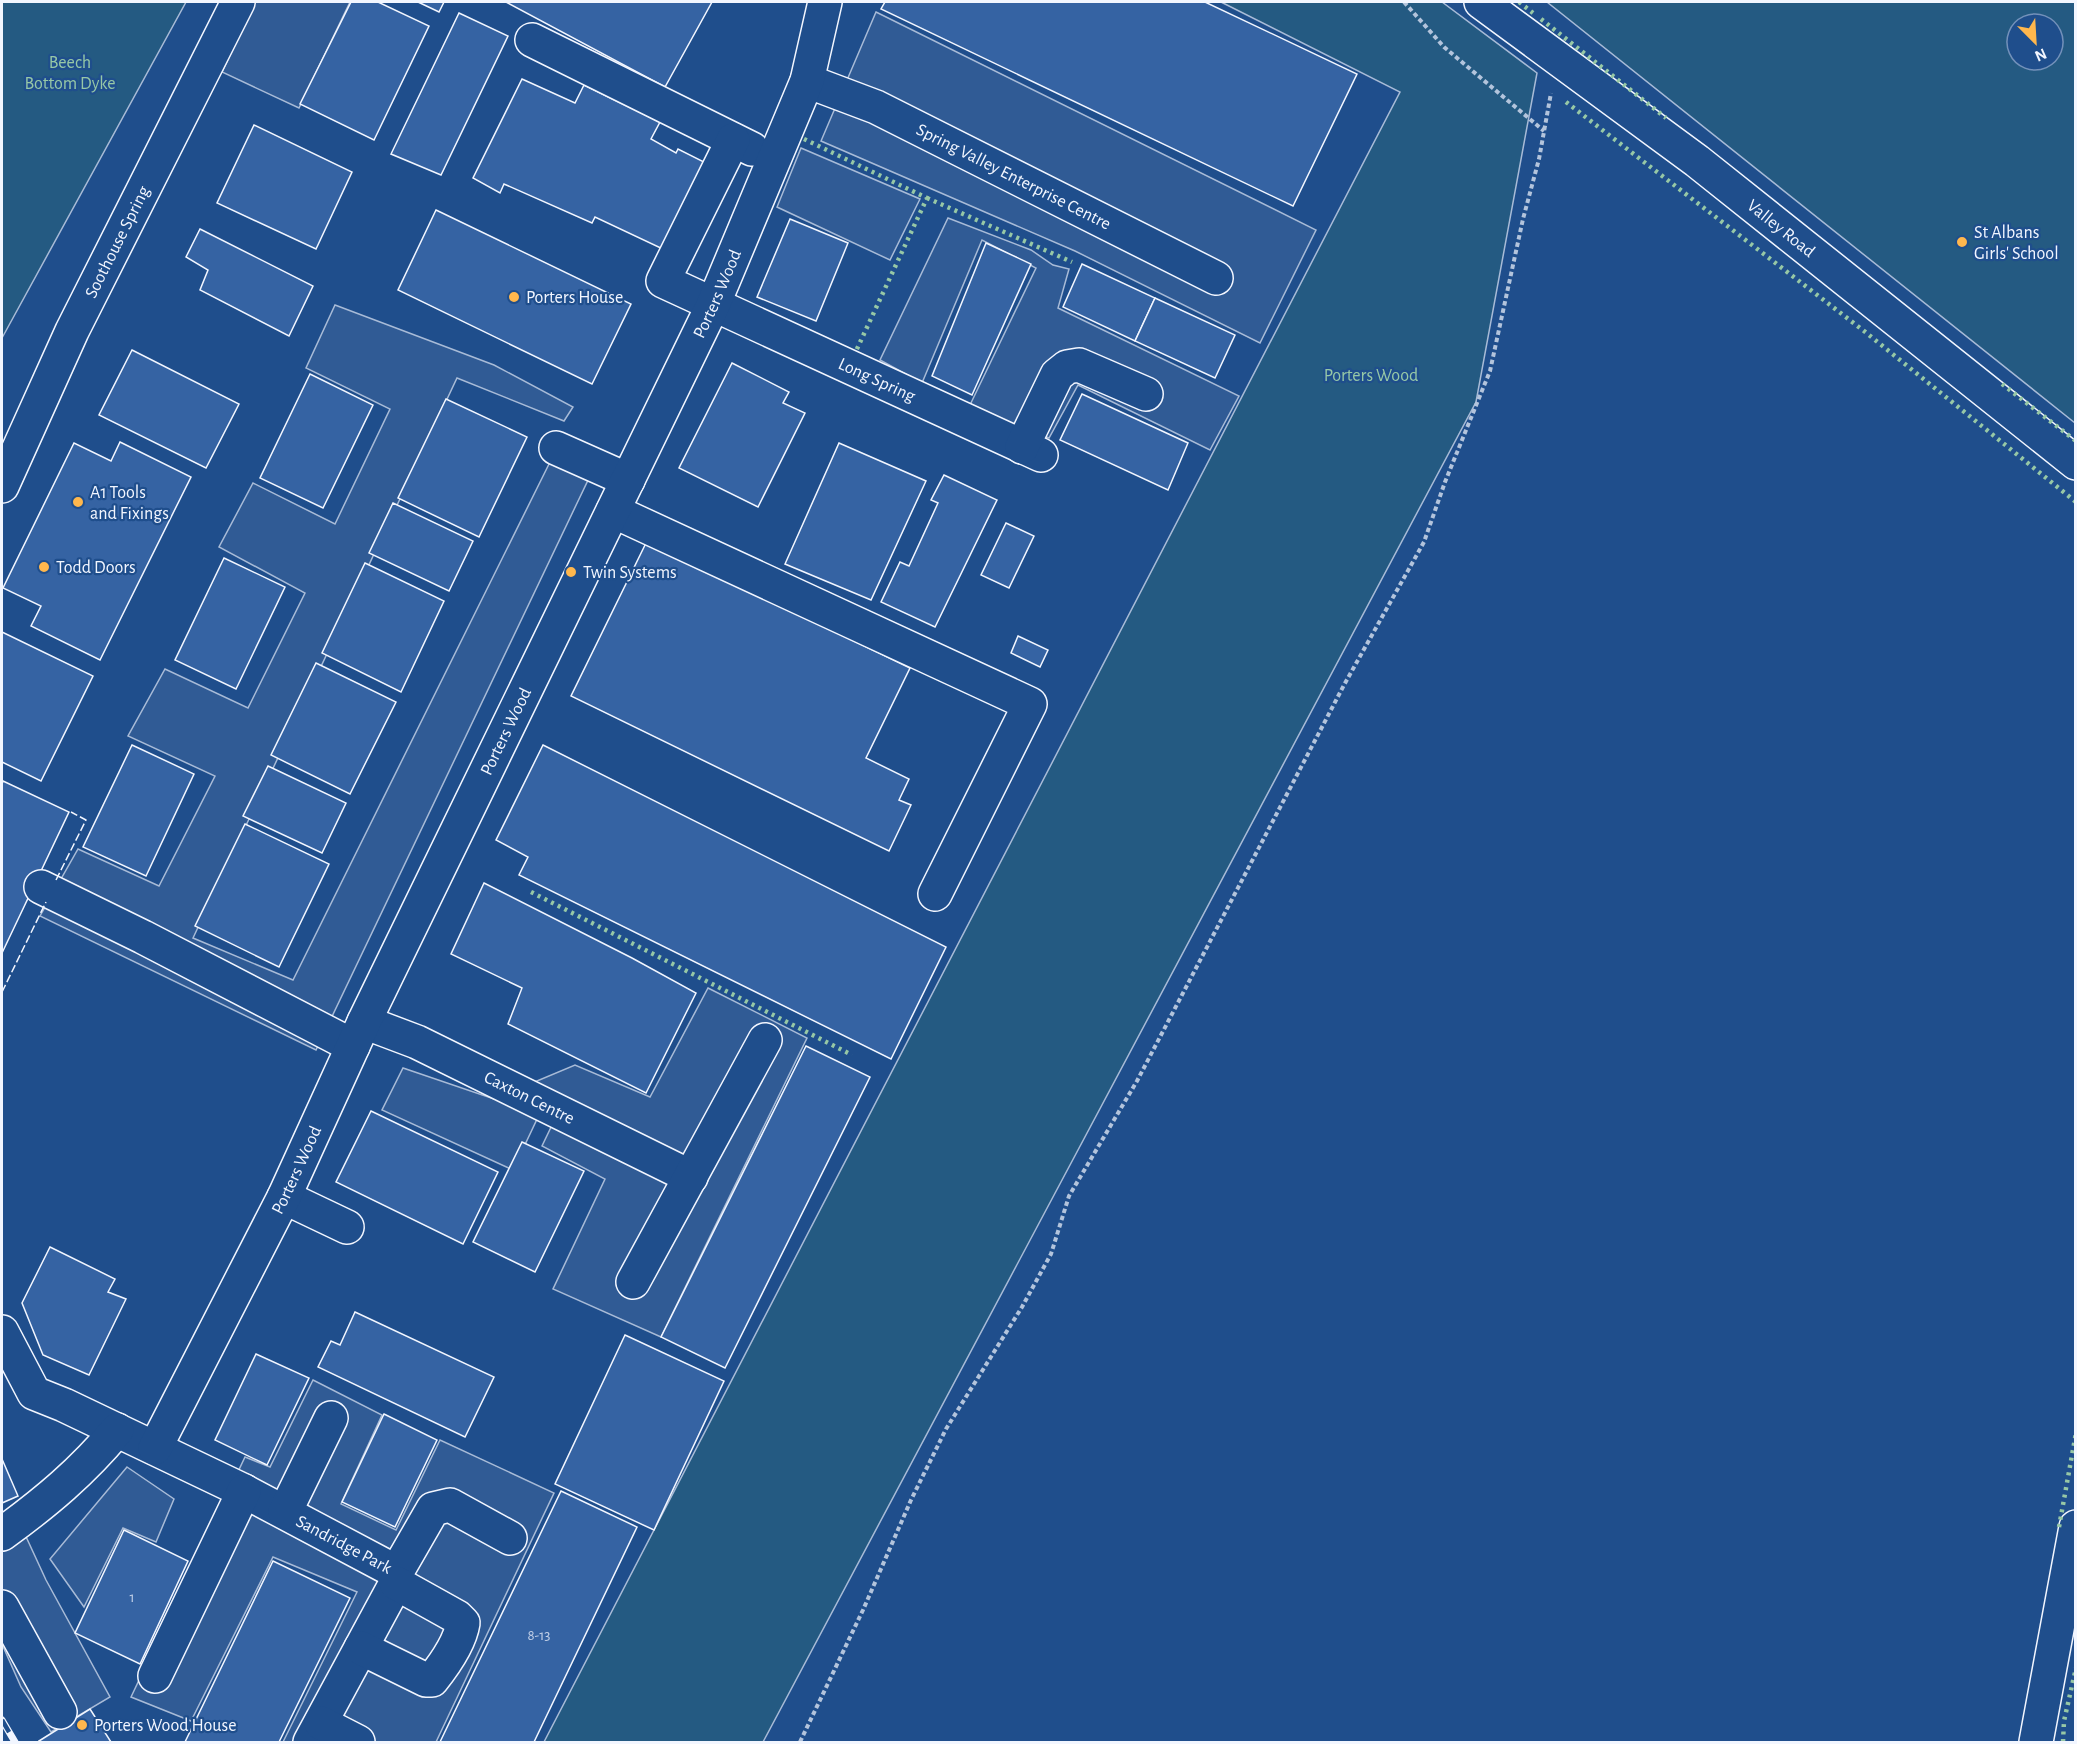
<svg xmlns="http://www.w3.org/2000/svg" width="2077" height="1744" viewBox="0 0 2077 1744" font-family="'Alegreya Sans',sans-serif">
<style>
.green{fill:#245a82;stroke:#a8bbd7;stroke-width:1.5;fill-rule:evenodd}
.parking{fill:#305b95;stroke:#a8bbd7;stroke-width:1.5}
.building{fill:#3563a3;stroke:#f2f6ff;stroke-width:1.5}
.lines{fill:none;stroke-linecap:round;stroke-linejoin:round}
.minor-casing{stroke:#f2f6ff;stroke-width:36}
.path{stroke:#b3c4dc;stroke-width:4;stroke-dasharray:4.5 3;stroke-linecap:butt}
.minor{stroke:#1f4e8c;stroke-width:33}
.rail-casing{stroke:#f2f6ff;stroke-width:7}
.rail{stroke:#1f4e8c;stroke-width:4.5;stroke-dasharray:14;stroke-linecap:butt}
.hedge{stroke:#97c8a6;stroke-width:4.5;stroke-dasharray:3 4.5;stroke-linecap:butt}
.fence{stroke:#f2f6ff;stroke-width:1.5;stroke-dasharray:8 3;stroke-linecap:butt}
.poi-dot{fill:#ffb74d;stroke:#1f4e8c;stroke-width:2}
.labels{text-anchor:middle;stroke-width:4.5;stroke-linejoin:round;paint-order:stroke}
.number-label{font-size:15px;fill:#c3d1e8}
.park-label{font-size:18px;fill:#97c8a6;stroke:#1f4e8c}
.street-label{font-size:18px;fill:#f2f6ff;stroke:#1f4e8c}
.poi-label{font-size:18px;fill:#f2f6ff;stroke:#1f4e8c;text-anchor:start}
</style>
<rect width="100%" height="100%" fill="#1f4e8c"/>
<g class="green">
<polygon points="2,2 186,2 2,338"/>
<polygon points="1221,2 1442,2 1537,73 1476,402 763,1742 544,1742 1400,92"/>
<path d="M1547 2H2075V423ZM2017 24H2053V60H2017Z"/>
</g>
<g class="parking">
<polygon points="255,2 350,2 299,108 222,72"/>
<polygon points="876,12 1316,230 1260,343 1075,251 821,141"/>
<polygon points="801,148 920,199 890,260 777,207"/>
<polygon points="948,218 1031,250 1053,265 1069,269 1058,308 1239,396 1210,450 1078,385 1049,438 969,407 1036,268 982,240 922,383 880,360"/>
<polygon points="335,305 494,365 573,407 564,421 457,378 193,938 293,980 553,456 590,476 316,1050 40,916 78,849 159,886 215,776 128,736 165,669 248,708 305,593 219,547 253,483 335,524 390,409 306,368"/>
<polygon points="708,988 807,1038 661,1337 553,1289 605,1179 542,1146 554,1121 539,1115 513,1170 382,1110 403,1068 494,1099 575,1065 650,1097"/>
<polygon points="313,1380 382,1415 341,1504 396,1530 440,1440 554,1493 436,1742 283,1742 357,1592 273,1557 191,1721 131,1697 245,1457 270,1467"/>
<polygon points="127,1467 174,1499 156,1542 123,1528 84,1607 50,1559"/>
<polygon points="16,1515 46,1580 110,1697 51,1732 21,1687 2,1644 2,1522"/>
</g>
<g class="building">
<polygon points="351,2 378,2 429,26 374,140 300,104"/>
<polygon points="418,2 444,2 439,12"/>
<polygon points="506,2 712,2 665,87"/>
<polygon points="885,2 1205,2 1357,74 1293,206 881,9"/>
<polygon points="459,13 508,36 441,175 391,154"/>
<polygon points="522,79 575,103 584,85 660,122 651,139 676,153 678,149 704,162 667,251 595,217 592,223 504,184 500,193 473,178"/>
<polygon points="254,125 352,172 316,249 217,203"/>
<polygon points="436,210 631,304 592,384 398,290"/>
<polygon points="790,219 848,243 816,321 757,297"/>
<polygon points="200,229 313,286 289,336 200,290 208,270 186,257"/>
<polygon points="986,243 1031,264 972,395 932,376"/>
<polygon points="1082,264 1155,298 1135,341 1063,307"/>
<polygon points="1155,298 1235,335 1215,378 1135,341"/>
<polygon points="132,350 239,404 206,468 99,415"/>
<polygon points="732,363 789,392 783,403 805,413 758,507 679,468"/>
<polygon points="310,374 373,405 323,508 260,478"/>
<polygon points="1082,394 1188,443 1168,490 1060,440"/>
<polygon points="446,399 527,437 479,537 398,498"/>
<polygon points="120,442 191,477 100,660 31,626 41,606 3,588 74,443 111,461"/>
<polygon points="839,443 926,481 871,600 785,564"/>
<polygon points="944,475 997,500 935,627 881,602 900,562 909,566 938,503 931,500"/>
<polygon points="393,503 473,541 449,591 369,553"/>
<polygon points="1006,523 1034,536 1009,588 981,575"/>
<polygon points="647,541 910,668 866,758 909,779 899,800 911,805 889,851 571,696"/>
<polygon points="224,558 285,587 236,689 175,660"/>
<polygon points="365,563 444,601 401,692 322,653"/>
<polygon points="2,632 93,676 41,781 2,762"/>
<polygon points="1018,636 1048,650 1040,667 1011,653"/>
<polygon points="316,663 396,702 350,794 271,755"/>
<polygon points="132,745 194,774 146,876 83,847"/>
<polygon points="543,745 946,947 891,1059 519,875 528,857 496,840"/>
<polygon points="268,766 346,803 322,853 243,816"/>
<polygon points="3,781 69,812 2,953 2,784"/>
<polygon points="245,824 329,864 279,967 195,926"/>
<polygon points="484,883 632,958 696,993 646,1093 508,1024 522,988 451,954"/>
<polygon points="806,1046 870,1077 725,1368 661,1337"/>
<polygon points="371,1111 498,1172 463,1244 336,1182"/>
<polygon points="522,1142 584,1171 535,1272 473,1242"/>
<polygon points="50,1247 115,1279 108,1292 126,1299 89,1375 43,1355 22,1303"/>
<polygon points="355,1312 494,1377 465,1437 318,1367 331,1341 340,1345"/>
<polygon points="625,1335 724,1381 654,1530 555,1484"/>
<polygon points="256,1354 309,1378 267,1465 215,1440"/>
<polygon points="384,1414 437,1440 395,1527 342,1502"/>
<polygon points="2,1459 18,1496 2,1503"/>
<polygon points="561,1491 637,1527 534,1742 440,1742"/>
<polygon points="124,1530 188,1561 140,1664 75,1633"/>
<polygon points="273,1561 350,1598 279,1742 185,1742"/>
<polygon points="90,1709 111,1742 40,1742 39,1741"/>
</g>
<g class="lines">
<g class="minor-casing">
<g id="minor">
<path id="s1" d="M1481 2 1697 161 2076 463"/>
<polyline points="532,40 752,149"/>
<path id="s2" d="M807 81 876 107 1216 278"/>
<path id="s3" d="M733 140 663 281 1041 455"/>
<polyline points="1022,447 1057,375 1067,367 1079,365 1146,394"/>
<polyline points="556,448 628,480"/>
<path id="s4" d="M2 486 72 331 238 2"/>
<polyline points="613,511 1030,704 935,894"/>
<polyline points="41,887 143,937 353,1046"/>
<path id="s5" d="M364 1022 417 1042 691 1177"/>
<polyline points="284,1197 347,1227"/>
<polyline points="633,1282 765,1040"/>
<path id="s6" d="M2 1332 34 1393 64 1405 244 1491 389 1568 395 1575 396 1583 310 1742"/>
<path id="s7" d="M155 1448 284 1197 364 1022 713 305 807 81 825 2"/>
<polyline points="285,1512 331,1418"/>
<path d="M2 1534C46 1502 82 1472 117 1430"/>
<polyline points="395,1575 433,1509 450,1505 510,1538"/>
<polyline points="2,1607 60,1712"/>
<path d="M361 1648 426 1680H432C444 1665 460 1642 463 1623L457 1617 396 1583"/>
<polyline points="155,1676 244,1491"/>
<polyline points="321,1723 358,1742"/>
<polyline points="2036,1742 2076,1527"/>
</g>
</g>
<g class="path">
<polyline points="1404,2 1444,47 1544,131"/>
<polyline points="800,1742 863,1610 911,1500 946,1429 1022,1307 1051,1254 1069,1196 1137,1081 1344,685 1424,542 1445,482 1490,371 1523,219 1539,159 1551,93"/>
</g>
<use href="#minor" class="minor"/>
<g class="rail-casing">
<polyline id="rail" points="2,1720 15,1742"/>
</g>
<use href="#rail" class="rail"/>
<g class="hedge">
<polyline points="1519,2 1533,13"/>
<polyline points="1541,19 1666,118"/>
<polyline points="1566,102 1864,331 2076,502"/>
<polyline points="804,139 927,198 856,351"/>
<polyline points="927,198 1072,262"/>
<polyline points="2002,384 2076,441"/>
<polyline points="531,892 852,1055"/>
<polyline points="2059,1527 2076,1433"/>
<polyline points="2063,1742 2064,1721 2076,1668"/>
</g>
<g class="fence">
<polyline points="56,880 86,820 71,812"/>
<polyline points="2,992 46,902"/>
</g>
</g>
<g class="poi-dot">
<circle cx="1962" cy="242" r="6"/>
<circle cx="514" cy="297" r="6"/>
<circle cx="78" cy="502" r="6"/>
<circle cx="44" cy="567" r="6"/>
<circle cx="571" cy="572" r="6"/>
<circle cx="82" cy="1725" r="6"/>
</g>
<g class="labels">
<g class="number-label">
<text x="132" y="1602">1</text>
<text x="539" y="1640">8-13</text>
</g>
<g class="park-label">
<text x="70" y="68">Beech<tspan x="70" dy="21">Bottom Dyke</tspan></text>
<text x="1371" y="381">Porters Wood</text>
</g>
<g class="street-label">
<text dy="6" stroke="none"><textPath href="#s2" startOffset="228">Spring Valley Enterprise Centre</textPath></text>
<text dy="6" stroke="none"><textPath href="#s1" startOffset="376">Valley Road</textPath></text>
<text dy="6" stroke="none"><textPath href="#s4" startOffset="270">Soothouse Spring</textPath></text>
<text dy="6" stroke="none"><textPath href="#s7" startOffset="1284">Porters Wood</textPath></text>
<text dy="6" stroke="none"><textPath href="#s3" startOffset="393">Long Spring</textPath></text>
<text dy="6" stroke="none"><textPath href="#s7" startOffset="798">Porters Wood</textPath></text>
<text dy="6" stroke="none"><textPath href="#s5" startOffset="182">Caxton Centre</textPath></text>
<text dy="6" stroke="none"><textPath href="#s7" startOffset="312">Porters Wood</textPath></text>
<text dy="6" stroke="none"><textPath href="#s6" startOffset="414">Sandridge Park</textPath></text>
</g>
<g class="poi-label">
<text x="1974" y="238">St Albans<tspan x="1974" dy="21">Girls' School</tspan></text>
<text x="526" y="303">Porters House</text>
<text x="90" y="498">A1 Tools<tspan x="90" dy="21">and Fixings</tspan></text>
<text x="56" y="573">Todd Doors</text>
<text x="583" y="578">Twin Systems</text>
<text x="94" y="1731">Porters Wood House</text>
</g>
</g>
<rect width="2077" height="1744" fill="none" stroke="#f2f6ff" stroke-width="6"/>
<g transform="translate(2035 42) rotate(156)"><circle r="28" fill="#1f4e8c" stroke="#7391ba" stroke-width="1.5"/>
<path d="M0-4.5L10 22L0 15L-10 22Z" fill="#ffb74d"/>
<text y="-9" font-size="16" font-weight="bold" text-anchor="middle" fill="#f2f6ff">N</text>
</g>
</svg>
